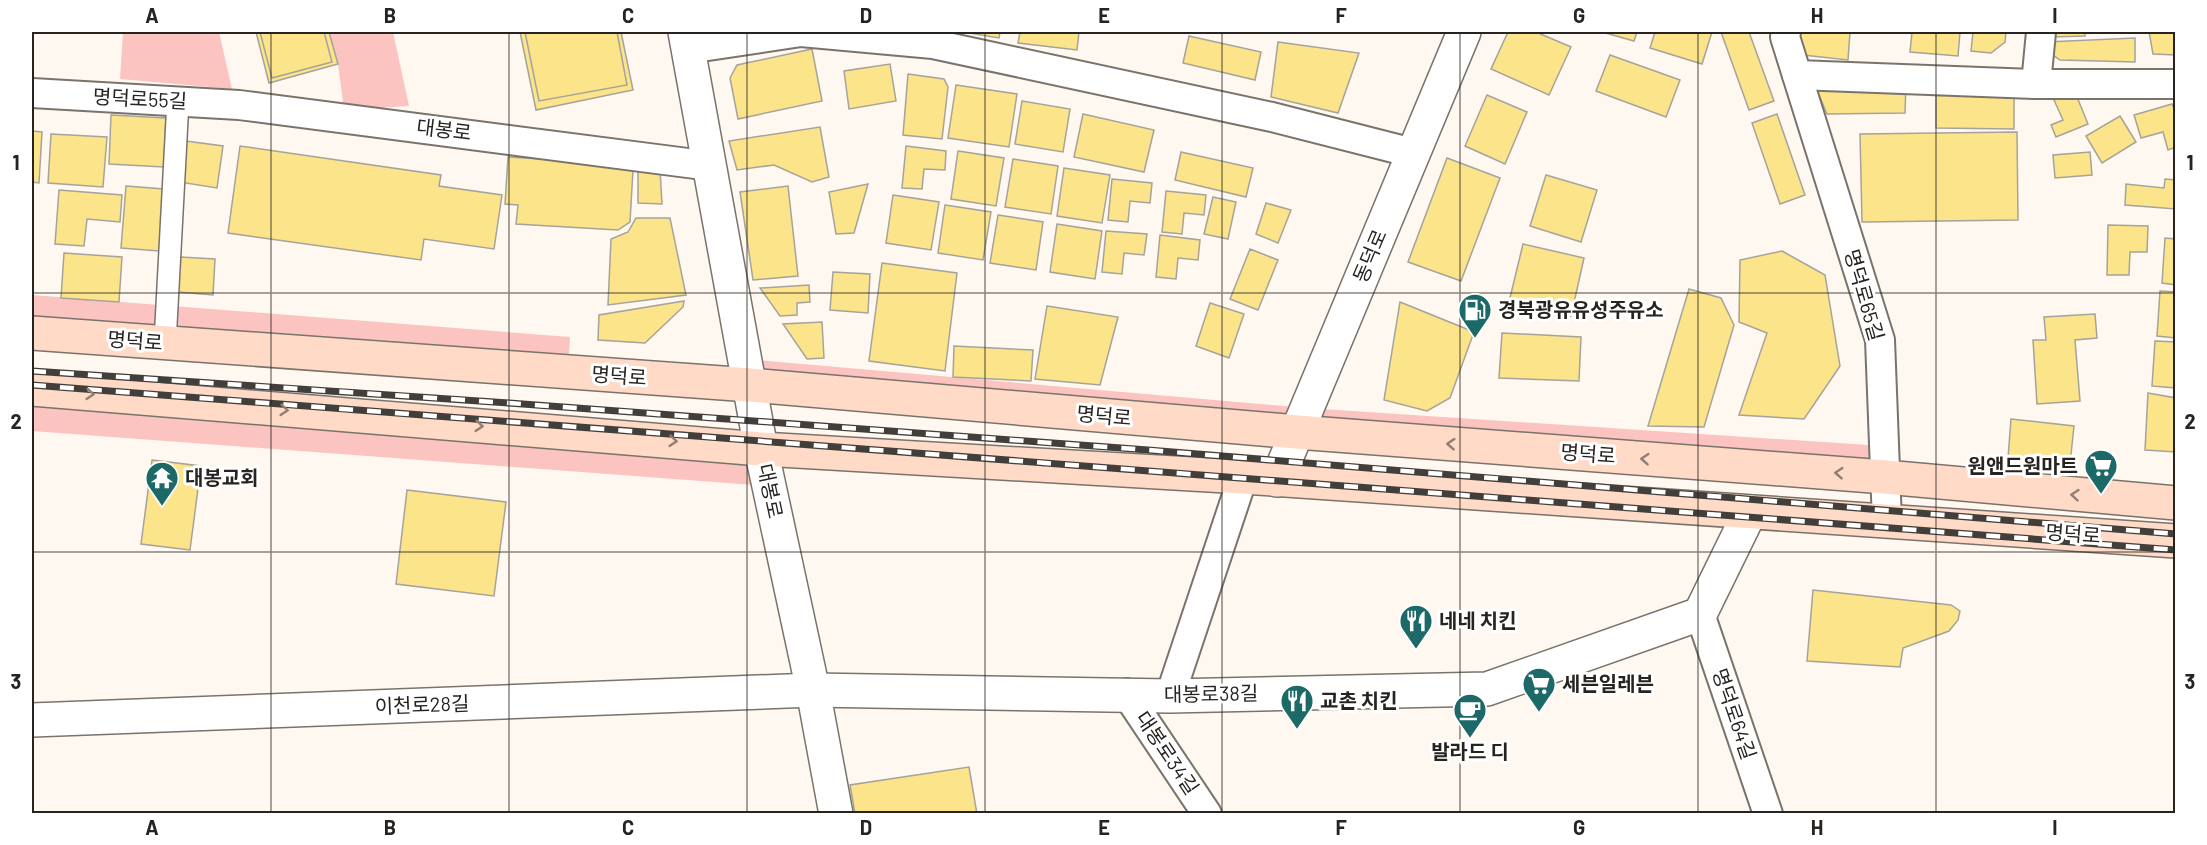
<svg xmlns="http://www.w3.org/2000/svg" width="2207" height="845" viewBox="0 0 2207 845" font-family="Barlow,'Noto Sans KR',sans-serif">
<style>
.green{fill:#fbc4c1}
.building{fill:#fbe48a;stroke:#a6a39b;stroke-width:1.5}
.lines{fill:none;stroke-linecap:round;stroke-linejoin:round}
.pedestrian-casing{stroke:#79736c;stroke-width:24}
.minor-casing{stroke:#79736c;stroke-width:32}
.tertiary-casing{stroke:#79736c;stroke-width:36}
.secondary-casing{stroke:#79736c;stroke-width:36}
.pedestrian{stroke:#fff;stroke-width:21}
.minor{stroke:#fff;stroke-width:28}
.tertiary{stroke:#fff;stroke-width:33}
.secondary{stroke:#ffdac6;stroke-width:33}
.rail-casing{stroke:#423f3b;stroke-width:7}
.rail{stroke:#fff;stroke-width:4.5;stroke-dasharray:14;stroke-linecap:butt}
.oneway{stroke:#927e73}
.grid{fill:none;stroke:#262320;stroke-width:1.5;stroke-opacity:0.55}
.labels{text-anchor:middle;stroke-width:6;stroke-linejoin:round;paint-order:stroke}
.street-label{font-size:20px;fill:#262320;stroke:#fff}
.poi-label{font-size:20px;font-weight:bold;fill:#262320;stroke:#fff;text-anchor:start}
.neatline{fill:none;stroke:#262320;stroke-width:2}
.grid-label{font-size:20px;text-anchor:middle;font-weight:bold;fill:#262320}
</style>
<rect width="100%" height="100%" fill="#fff8f0"/>
<g class="green">
<polygon points="123,32 219,32 232,89 120,79"/>
<polygon points="329,32 393,32 409,106 344,110 338,64"/>
<polygon points="32,295 570,337 568,372 32,333"/>
<polygon points="745,359 1307,408 1884,446 1885,477 750,385"/>
<polygon points="32,389 761,449 769,486 32,431"/>
</g>
<g class="building">
<polygon points="256,32 329,32 338,64 269,83"/>
<polygon points="260,32 324,32 332,62 272,78"/>
<polygon points="520,32 621,32 633,90 536,110"/>
<polygon points="525,32 617,32 627,85 539,101"/>
<polygon points="963,32 1000,32 999,38"/>
<polygon points="1020,32 1079,32 1077,50 1018,43"/>
<polygon points="1508,32 1536,32 1571,47 1549,95 1491,69"/>
<polygon points="1602,32 1637,32 1634,41"/>
<polygon points="1655,32 1712,32 1702,64 1650,48"/>
<polygon points="1721,32 1749,32 1774,101 1749,110"/>
<polygon points="1795,32 1850,32 1848,60 1803,55"/>
<polygon points="1912,32 1960,32 1958,56 1910,52"/>
<polygon points="1973,32 2006,32 2005,42 1991,53 1971,51"/>
<polygon points="2052,32 2085,32 2085,36 2052,37"/>
<polygon points="2149,32 2176,32 2176,55 2153,54"/>
<polygon points="1189,36 1261,52 1255,80 1183,63"/>
<polygon points="2135,38 2135,62 2060,60 2046,50 2046,42"/>
<polygon points="1278,42 1359,53 1338,113 1271,97"/>
<polygon points="812,49 822,101 738,119 730,78 737,65"/>
<polygon points="1610,55 1680,80 1666,117 1596,91"/>
<polygon points="890,64 896,101 849,109 844,71"/>
<polygon points="908,74 944,79 948,87 942,139 903,135"/>
<polygon points="1813,81 1906,84 1905,113 1827,114"/>
<polygon points="956,85 1017,94 1009,147 948,138"/>
<polygon points="1936,86 2014,87 2014,129 1936,128"/>
<polygon points="2075,92 2088,124 2056,137 2051,125 2063,120 2054,100"/>
<polygon points="1487,95 1527,112 1505,164 1465,146"/>
<polygon points="1022,101 1070,109 1063,152 1015,144"/>
<polygon points="2172,104 2176,113 2176,147 2168,150 2163,132 2141,138 2134,115"/>
<polygon points="1083,114 1154,130 1144,172 1074,157"/>
<polygon points="1777,114 1805,195 1780,204 1752,123"/>
<polygon points="111,115 166,118 164,167 109,164"/>
<polygon points="2120,116 2136,142 2102,163 2086,136"/>
<polygon points="820,127 829,177 812,182 774,165 737,170 729,141"/>
<polygon points="32,131 42,132 39,183 32,182"/>
<polygon points="2017,132 2018,220 1862,222 1860,134"/>
<polygon points="51,134 107,137 103,187 48,183"/>
<polygon points="186,141 223,146 217,188 179,182"/>
<polygon points="240,146 441,175 439,186 502,195 494,249 424,239 421,260 228,233"/>
<polygon points="906,146 946,151 945,170 924,169 922,189 902,188"/>
<polygon points="958,151 1004,158 996,206 951,199"/>
<polygon points="1181,152 1253,168 1246,197 1175,180"/>
<polygon points="2090,152 2092,175 2055,178 2053,155"/>
<polygon points="508,157 628,164 628,170 633,170 630,222 618,230 516,224 518,205 505,204"/>
<polygon points="1447,158 1500,178 1461,281 1408,262"/>
<polygon points="1013,159 1058,166 1051,214 1005,207"/>
<polygon points="638,164 660,169 662,204 638,203"/>
<polygon points="1064,168 1110,175 1102,223 1057,216"/>
<polygon points="1546,175 1597,190 1581,242 1530,226"/>
<polygon points="1112,179 1152,183 1150,203 1130,201 1128,222 1108,220"/>
<polygon points="2165,179 2176,180 2176,209 2125,205 2126,184 2164,188"/>
<polygon points="868,184 854,233 836,234 829,192"/>
<polygon points="126,186 164,189 159,251 121,248"/>
<polygon points="788,186 798,276 753,280 740,192"/>
<polygon points="59,190 122,195 120,222 87,219 84,246 55,244"/>
<polygon points="1166,191 1206,195 1204,215 1184,213 1182,234 1162,232"/>
<polygon points="893,195 939,202 931,250 886,243"/>
<polygon points="1213,197 1236,202 1228,239 1204,234"/>
<polygon points="1266,203 1291,210 1278,243 1256,234"/>
<polygon points="945,205 991,212 983,260 938,253"/>
<polygon points="998,215 1043,222 1036,270 990,263"/>
<polygon points="636,218 670,218 686,295 608,305 611,239 628,232"/>
<polygon points="1057,224 1102,231 1095,279 1050,272"/>
<polygon points="2108,225 2148,226 2147,252 2130,252 2129,275 2107,275"/>
<polygon points="1106,231 1147,234 1144,255 1124,253 1122,274 1102,272"/>
<polygon points="1160,235 1200,240 1198,260 1178,258 1176,279 1156,277"/>
<polygon points="2165,238 2176,239 2176,285 2162,283"/>
<polygon points="1523,244 1584,258 1571,316 1509,302"/>
<polygon points="1250,249 1278,260 1258,310 1230,299"/>
<polygon points="1782,251 1825,275 1840,366 1804,419 1739,415 1767,333 1739,322 1740,260"/>
<polygon points="64,253 122,257 119,302 61,298"/>
<polygon points="180,257 215,259 213,295 178,292"/>
<polygon points="882,263 957,273 945,371 869,361"/>
<polygon points="833,272 870,274 868,313 830,310"/>
<polygon points="809,285 810,302 797,303 797,315 780,316 760,288"/>
<polygon points="1689,289 1721,298 1734,325 1704,427 1648,426"/>
<polygon points="2160,291 2176,292 2176,338 2157,336"/>
<polygon points="684,301 683,307 645,343 598,340 599,315"/>
<polygon points="1400,302 1474,332 1450,398 1427,411 1384,400"/>
<polygon points="1210,303 1244,314 1229,358 1196,346"/>
<polygon points="1047,306 1118,317 1100,385 1035,379"/>
<polygon points="2095,314 2097,338 2075,340 2080,401 2037,404 2033,340 2046,340 2044,317"/>
<polygon points="822,322 824,358 807,359 783,324"/>
<polygon points="1502,333 1581,337 1579,381 1499,378"/>
<polygon points="2155,341 2176,342 2176,388 2152,386"/>
<polygon points="954,346 1033,350 1031,381 953,377"/>
<polygon points="2148,393 2176,398 2176,452 2145,450"/>
<polygon points="2011,419 2074,426 2070,464 2008,458"/>
<polygon points="152,460 201,466 190,550 141,544"/>
<polygon points="407,490 506,502 494,596 396,584"/>
<polygon points="1813,590 1951,605 1960,611 1958,620 1949,631 1903,648 1900,667 1807,661"/>
<polygon points="969,767 977,814 855,814 850,785"/>
</g>
<g class="lines">
<g class="pedestrian-casing">
<polyline id="pedestrian" points="165,343 178,101"/>
</g>
<g class="minor-casing">
<g id="minor">
<polyline points="1786,32 1785,37 1880,340 1887,522"/>
<polyline points="688,49 801,32 933,44 1272,117 1413,153"/>
<polyline points="1797,75 2036,84 2176,84"/>
<polyline points="2036,84 2041,32"/>
<polyline points="32,93 239,105 711,166"/>
<polyline points="1700,614 1768,814"/>
<polyline points="1126,693 1207,814"/>
<polyline points="1170,696 1243,477"/>
</g>
</g>
<g class="tertiary-casing">
<g id="tertiary">
<polyline points="685,32 761,449 813,690 836,814"/>
<polyline points="1277,480 1464,32"/>
<polyline points="32,720 813,690 1170,696 1487,689 1700,614 1750,512"/>
</g>
</g>
<g class="secondary-casing">
<g id="secondary">
<polyline points="32,333 750,385 1297,432 1885,477 2176,503"/>
<polyline points="32,389 761,449 1243,477 2176,541"/>
</g>
</g>
<use href="#pedestrian" class="pedestrian"/>
<use href="#minor" class="minor"/>
<use href="#tertiary" class="tertiary"/>
<use href="#secondary" class="secondary"/>
<g class="rail-casing">
<g id="rail">
<polyline points="32,371 509,403 1148,450 2176,534"/>
<polyline points="32,385 2176,550"/>
</g>
</g>
<use href="#rail" class="rail"/>
</g>
<defs><path id="oneway-chevron" d="M-2-3.5L2.5 0L-2 3.5" fill="none" stroke-width="1.6" stroke-linecap="round" stroke-linejoin="round" transform="scale(1.5)"/></defs>
<g class="oneway">
<use href="#oneway-chevron" transform="translate(90 394) rotate(5)"/>
<use href="#oneway-chevron" transform="translate(284 410) rotate(5)"/>
<use href="#oneway-chevron" transform="translate(479 426) rotate(5)"/>
<use href="#oneway-chevron" transform="translate(673 441) rotate(5)"/>
<use href="#oneway-chevron" transform="translate(1451 444) rotate(-176)"/>
<use href="#oneway-chevron" transform="translate(1645 459) rotate(-176)"/>
<use href="#oneway-chevron" transform="translate(1839 473) rotate(-176)"/>
<use href="#oneway-chevron" transform="translate(2075 495) rotate(-175)"/>
</g>
<path class="grid" d="M271 32V814M509 32V814M747 32V814M985 32V814M1222 32V814M1460 32V814M1698 32V814M1936 32V814M32 293H2176M32 552H2176"/>
<defs>
<g id="fuel-pin" transform="scale(1.725)"><path d="M0 17L-7.5 6A9.5 9.5 0 1 1 7.5 6Z" fill="#1c6968" stroke="#fff"/><path d="M-5.5-6h7V0h2V4h1.3V-2.5L3-4.5l.8-.8L6-3V5H2.5V1h-1V6h-7ZM-4.2-4.7v3.2H.2V-4.7Z" fill="#fff"/></g>
<g id="supermarket-pin" transform="scale(1.725)"><path d="M0 17L-7.5 6A9.5 9.5 0 1 1 7.5 6Z" fill="#1c6968" stroke="#fff"/><path d="M-6-5.5h2.5l.6 2H6L4.5 2H-2.5L-4.4-4H-6ZM-1.5 3.2a1.3 1.3 0 1 0 .1 0ZM3 3.2a1.3 1.3 0 1 0 .1 0Z" fill="#fff"/></g>
<g id="temple-pin" transform="scale(1.725)"><path d="M0 17L-7.5 6A9.5 9.5 0 1 1 7.5 6Z" fill="#1c6968" stroke="#fff"/><path d="M0-6L5-2H3V0L6.5 2.5H4V6H1.5V3h-3V6H-4V2.5H-6.5L-3 0V-2H-5Z" fill="#fff"/></g>
<g id="restaurant-pin" transform="scale(1.725)"><path d="M0 17L-7.5 6A9.5 9.5 0 1 1 7.5 6Z" fill="#1c6968" stroke="#fff"/><path d="M-5-6h1v4h1v-4h1v4h1v-4h1v5L-1.5 .5V6h-2V.5L-5-1ZM5-6V6H3V1.5H1.5Q1.5-4 5-6Z" fill="#fff"/></g>
<g id="cafe-pin" transform="scale(1.725)"><path d="M0 17L-7.5 6A9.5 9.5 0 1 1 7.5 6Z" fill="#1c6968" stroke="#fff"/><path d="M-5.5-4.5H6V0H3Q3 3.5 0 3.5H-2.5Q-5.5 3.5-5.5 0ZM3-3.2v2h1.7v-2ZM-6 4.5H4V6H-6Z" fill="#fff"/></g>
</defs>
<g fill-rule="evenodd">
<use href="#fuel-pin" x="1475" y="310"/>
<use href="#supermarket-pin" x="2101" y="466"/>
<use href="#temple-pin" x="162" y="478"/>
<use href="#restaurant-pin" x="1416" y="621"/>
<use href="#supermarket-pin" x="1539" y="684"/>
<use href="#restaurant-pin" x="1297" y="701"/>
<use href="#cafe-pin" x="1470" y="710"/>
</g>
<g class="labels">
<g class="street-label">
<text transform="translate(140 99) rotate(3)" y="7">명덕로55길</text>
<text transform="translate(444 130) rotate(7)" y="7">대봉로</text>
<text transform="translate(1370 256) rotate(-67)" y="7">동덕로</text>
<text transform="translate(1864 295) rotate(74)" y="7">명덕로65길</text>
<text transform="translate(135 341) rotate(4)" y="7">명덕로</text>
<text transform="translate(619 376) rotate(4)" y="7">명덕로</text>
<text transform="translate(1104 416) rotate(5)" y="7">명덕로</text>
<text transform="translate(1588 454) rotate(4)" y="7">명덕로</text>
<text transform="translate(770 491) rotate(78)" y="7">대봉로</text>
<text transform="translate(2073 534) rotate(4)" y="7">명덕로</text>
<text transform="translate(1211 694) rotate(-1)" y="7">대봉로38길</text>
<text transform="translate(422 705) rotate(-2)" y="7">이천로28길</text>
<text transform="translate(1734 714) rotate(71)" y="7">명덕로64길</text>
<text transform="translate(1167 753) rotate(56)" y="7">대봉로34길</text>
</g>
<g class="poi-label">
<text x="1498" y="317">경북광유유성주유소</text>
<text x="2078" y="473" text-anchor="end">원앤드원마트</text>
<text x="185" y="485">대봉교회</text>
<text x="1439" y="628">네네 치킨</text>
<text x="1562" y="691">세븐일레븐</text>
<text x="1320" y="708">교촌 치킨</text>
<text x="1470" y="759" text-anchor="middle">발라드 디</text>
</g>
</g>
<rect width="2207" height="845" fill="none" stroke="#ffffff" stroke-width="66"/>
<rect x="33" y="33" width="2141" height="779" class="neatline"/>
<g class="grid-label">
<text x="152" y="23">A</text>
<text x="390" y="23">B</text>
<text x="628" y="23">C</text>
<text x="866" y="23">D</text>
<text x="1104" y="23">E</text>
<text x="1341" y="23">F</text>
<text x="1579" y="23">G</text>
<text x="1817" y="23">H</text>
<text x="2055" y="23">I</text>
<text x="16" y="170">1</text>
<text x="2190" y="170">1</text>
<text x="16" y="429">2</text>
<text x="2190" y="429">2</text>
<text x="16" y="689">3</text>
<text x="2190" y="689">3</text>
<text x="152" y="835">A</text>
<text x="390" y="835">B</text>
<text x="628" y="835">C</text>
<text x="866" y="835">D</text>
<text x="1104" y="835">E</text>
<text x="1341" y="835">F</text>
<text x="1579" y="835">G</text>
<text x="1817" y="835">H</text>
<text x="2055" y="835">I</text>
</g>
</svg>
